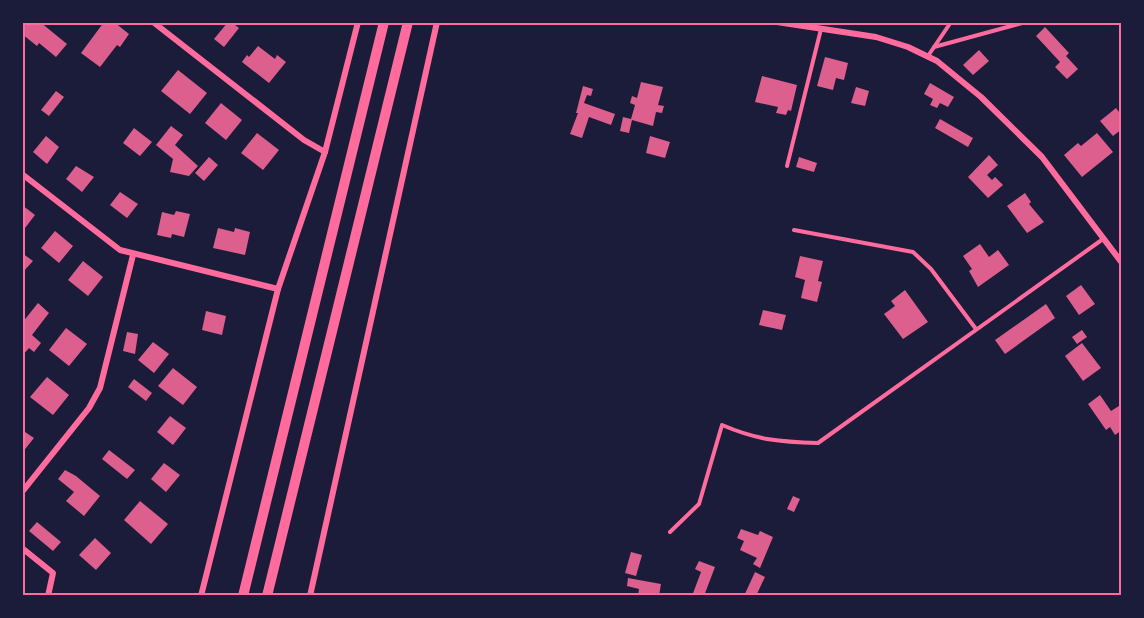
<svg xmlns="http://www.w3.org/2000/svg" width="1144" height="618" viewBox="0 0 1144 618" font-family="'Noto Sans',sans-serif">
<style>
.building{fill:#dd5f8e}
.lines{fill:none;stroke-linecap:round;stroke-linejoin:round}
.service{stroke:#ff6b9d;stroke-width:4}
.minor{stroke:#ff6b9d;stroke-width:6}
.secondary{stroke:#ff6b9d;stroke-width:10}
.neatline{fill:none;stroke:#ff6b9d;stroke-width:2}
</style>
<rect width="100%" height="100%" fill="#1b1b3a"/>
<g class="building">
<polygon points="28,22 40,22 67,44 56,57 39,43 37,46 22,34 22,29"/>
<polygon points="104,22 114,22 129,34 120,47 117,45 100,67 81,53"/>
<polygon points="228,22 231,22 239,28 224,47 214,39"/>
<polygon points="1045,27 1069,53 1066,56 1078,69 1067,79 1055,67 1060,62 1036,36"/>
<polygon points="258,46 275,59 277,55 286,62 269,83 242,62 247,55 249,57"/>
<polygon points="979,50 989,61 973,75 963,65"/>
<polygon points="825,57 848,63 844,80 836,78 833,90 817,86"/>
<polygon points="178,70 207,93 190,114 161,91"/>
<polygon points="762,76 797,85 791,111 788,110 786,115 776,113 778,107 755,102"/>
<polygon points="641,82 663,87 658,105 664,106 662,113 656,112 653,126 632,120 629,133 620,131 623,117 631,119 635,105 630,103 632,96 637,98"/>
<polygon points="930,83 954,97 948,107 940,103 937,108 930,105 933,99 924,94"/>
<polygon points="583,86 593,89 591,96 587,95 584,103 615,114 611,125 589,117 582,138 570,134 578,113 576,113"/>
<polygon points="856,87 869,91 865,106 851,103"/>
<polygon points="56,91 64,97 49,116 41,110"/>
<polygon points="221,103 242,120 226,140 205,123"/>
<polygon points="1116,108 1122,116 1122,129 1113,136 1100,121"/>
<polygon points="940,119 973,138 968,147 935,128"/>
<polygon points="171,126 183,135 175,145 198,166 189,176 170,172 173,159 156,145"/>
<polygon points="134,128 152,142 140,156 123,143"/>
<polygon points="257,133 279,150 263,170 241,153"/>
<polygon points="1097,133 1113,152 1082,177 1064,155 1078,143 1081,146"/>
<polygon points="46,136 59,147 47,164 33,152"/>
<polygon points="650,136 670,142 665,158 646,153"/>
<polygon points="989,155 998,165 987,175 992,180 995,177 1003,185 988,198 968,177"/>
<polygon points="209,157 218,165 204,181 195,173"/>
<polygon points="799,157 817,163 814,172 796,167"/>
<polygon points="76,166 94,177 82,192 66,179"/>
<polygon points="120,192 138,204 127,218 110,205"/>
<polygon points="1025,193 1031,202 1029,204 1044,222 1027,233 1007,206"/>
<polygon points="22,205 35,215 22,232"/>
<polygon points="176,211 190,214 184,237 172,234 171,238 157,235 162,212 174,215"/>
<polygon points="218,228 234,232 235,228 250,232 245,255 213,248"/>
<polygon points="55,231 73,246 59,263 41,248"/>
<polygon points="980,244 989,257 998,250 1009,265 978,287 969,271 972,269 963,256"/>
<polygon points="22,253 33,261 22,273"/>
<polygon points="800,256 823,261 818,281 822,282 817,302 801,298 805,280 795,277"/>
<polygon points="83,261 103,277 88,296 68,280"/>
<polygon points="1081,285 1095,304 1079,315 1066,296"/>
<polygon points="905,290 928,322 903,339 884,314 895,306 891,301"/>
<polygon points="38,303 49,313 32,335 41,343 34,352 29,348 22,356 22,323"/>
<polygon points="1046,304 1055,318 1005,354 995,340"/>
<polygon points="763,310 786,315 782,330 759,325"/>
<polygon points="206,311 226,316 222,335 202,330"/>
<polygon points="66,328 87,344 69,366 49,350"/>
<polygon points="1082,330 1087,337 1077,344 1072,337"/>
<polygon points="127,332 138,334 135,354 123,351"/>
<polygon points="153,342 169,354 154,373 138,360"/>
<polygon points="1082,343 1101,368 1083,381 1065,356"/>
<polygon points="173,368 197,387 183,405 158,386"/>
<polygon points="47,377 69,395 53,415 30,397"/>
<polygon points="134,379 152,393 146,401 128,387"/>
<polygon points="1100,395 1111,411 1122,404 1122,430 1115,435 1110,427 1106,430 1088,404"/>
<polygon points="170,416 186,428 173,445 157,432"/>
<polygon points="22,430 34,438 22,453"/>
<polygon points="109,450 135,470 127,479 102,459"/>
<polygon points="164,463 180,475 166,492 151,479"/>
<polygon points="65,470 76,476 100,496 84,516 66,501 74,492 58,479"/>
<polygon points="793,496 800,499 794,512 787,509"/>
<polygon points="140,501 168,524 151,544 124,520"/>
<polygon points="37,522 61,542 53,551 29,531"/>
<polygon points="741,529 758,535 760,531 773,537 760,568 753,564 757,558 740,550 744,541 737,538"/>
<polygon points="95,538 111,553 96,570 79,555"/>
<polygon points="631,552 642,555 636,576 625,573"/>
<polygon points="699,561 715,567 704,596 692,596 701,572 695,569"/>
<polygon points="755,572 765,577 756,596 744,596"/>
<polygon points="628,578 661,584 659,596 638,596 639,589 627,586"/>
</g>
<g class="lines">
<g class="service">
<polyline points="934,47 1026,22"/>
<polyline points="928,56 951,22"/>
<polyline points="787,166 821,29"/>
<polyline points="794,230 913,252 931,269 976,329"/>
<path d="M670 532 699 504 722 425C757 440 780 442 818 443L1103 239"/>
</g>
<g class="minor">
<polyline points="153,22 304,140 325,152"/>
<polyline points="777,22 876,37 908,47 937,61 981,97 1042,157 1122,263"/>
<polyline points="22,174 120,250 278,289"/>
<polyline points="22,492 89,408 100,388 133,255"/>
<polyline points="22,548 53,573 48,596"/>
<polyline points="201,596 278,289 325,152 358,22"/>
<polyline points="310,596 437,22"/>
</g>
<g class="secondary">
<polyline points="243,596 384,22"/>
<polyline points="267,596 408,22"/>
</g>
</g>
<rect width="1144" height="618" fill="none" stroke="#1b1b3a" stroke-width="48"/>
<rect x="24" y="24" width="1096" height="570" class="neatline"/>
</svg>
